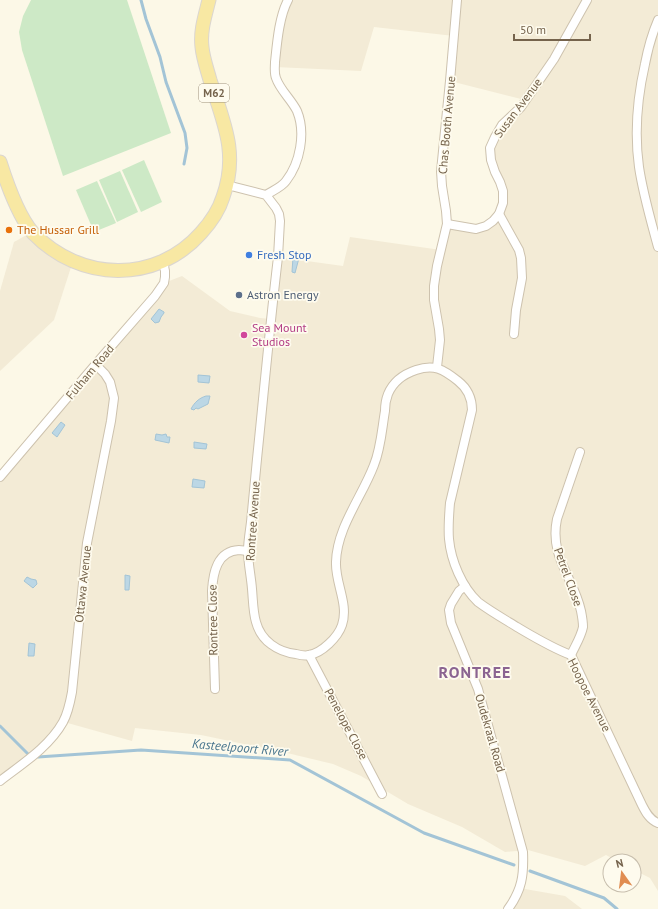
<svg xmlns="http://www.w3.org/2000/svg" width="658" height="909" viewBox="0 0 658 909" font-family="'PT Sans',sans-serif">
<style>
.residential{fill:#f3ebd6}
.green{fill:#cde9c6}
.water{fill:#bcd7e5;stroke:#a3c4d6}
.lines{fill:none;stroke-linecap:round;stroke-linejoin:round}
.stream{stroke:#a3c4d6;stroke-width:3}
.minor-casing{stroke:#cdc2ae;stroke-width:10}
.primary-casing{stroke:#dbd6d0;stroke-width:15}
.minor{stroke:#fff;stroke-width:8}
.primary{stroke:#f8e8a3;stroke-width:13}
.food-dot{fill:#e8710a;stroke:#fefbee;stroke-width:1.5}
.shop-dot{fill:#3f7fe0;stroke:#fefbee;stroke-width:1.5}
.service-dot{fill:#5c6f8a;stroke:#fefbee;stroke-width:1.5}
.hotel-dot{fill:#d1479c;stroke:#fefbee;stroke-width:1.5}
.labels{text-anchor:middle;stroke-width:3.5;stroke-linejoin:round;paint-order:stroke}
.shield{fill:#fefbee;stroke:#9e917d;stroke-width:1}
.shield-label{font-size:11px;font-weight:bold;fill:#75634c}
.street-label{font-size:12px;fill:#75634c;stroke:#fefbee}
.food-label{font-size:12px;fill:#c56008;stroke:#fefbee;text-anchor:start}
.shop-label{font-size:12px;fill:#366cbe;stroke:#fefbee;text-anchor:start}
.service-label{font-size:12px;fill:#4e5e75;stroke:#fefbee;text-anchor:start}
.hotel-label{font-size:12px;fill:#b23c85;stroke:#fefbee;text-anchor:start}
.water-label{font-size:13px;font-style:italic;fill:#4a768e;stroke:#fefbee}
.district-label{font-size:16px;font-weight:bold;letter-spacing:1px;fill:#8b6491;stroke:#fefbee}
</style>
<rect width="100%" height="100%" fill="#fcf8e7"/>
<g class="residential">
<polygon points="288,0 658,0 658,891 650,878 634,870 634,861 617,861 606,855 585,866 528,850 505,852 462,827 408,804 361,776 333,764 283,752 201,735 135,728 132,741 64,722 57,732 0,781 0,477 164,283 182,276 230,311 260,318 271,319 278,257 343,266 350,237 441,250 447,228 486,226 503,203 491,160 495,137 525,100 450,81 454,36 374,27 361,71 275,67"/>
<polygon points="32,232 73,261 54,320 0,371 0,291 14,242"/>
<polygon points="520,884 525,889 565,896 582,909 508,909"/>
</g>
<g class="green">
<polygon points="31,0 127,0 171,133 63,176 22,50 19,32 23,16"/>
<polygon points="144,160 162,202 141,212 122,170"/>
<polygon points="120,171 138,212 117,222 99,180"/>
<polygon points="97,181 116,223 94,232 76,190"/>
</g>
<g class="water">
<polygon points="293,257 299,258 295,273 292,272"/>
<polygon points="159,309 164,312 164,313 161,317 159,322 155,323 151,319"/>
<polygon points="198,375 210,376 209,383 198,382"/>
<path d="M206 396H210L208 404 198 409 196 408 194 410 191 409C194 403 199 398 206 396Z"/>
<polygon points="61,422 65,425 57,437 52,433"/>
<polygon points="156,434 162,435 166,434 167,437 170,437 169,443 155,440"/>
<polygon points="194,442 207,444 206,449 194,448"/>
<polygon points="193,479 205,481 204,488 192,487"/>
<polygon points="125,575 130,576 129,590 125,590"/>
<polygon points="27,577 31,579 36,580 37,584 33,588 24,581"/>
<polygon points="29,643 35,644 34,656 28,656"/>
</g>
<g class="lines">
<g class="stream">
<polyline points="141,0 146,19 160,57 166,82 185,133 187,148 184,164"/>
<polyline points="0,726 28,754"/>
<polyline points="38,757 141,750 290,760 424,833 514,865"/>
<polyline points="530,871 604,898 617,909"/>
</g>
<g class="minor-casing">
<g id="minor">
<path d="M658 20C652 34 648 48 645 64 637 99 634 131 639 167 643 194 651 221 658 247"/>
<path d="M227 185 266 195 276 208 279 214 280 221 278 257C270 324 264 391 257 459 255 480 253 501 251 522 250 531 248 541 248 551 248 563 251 576 252 589 253 600 253 612 256 622 261 641 278 652 296 654 300 655 305 656 309 655 322 653 338 637 342 625 349 604 335 583 336 562 337 527 362 497 374 465 381 448 382 428 385 411 385 405 386 399 388 394 393 382 404 374 416 370 434 364 443 369 458 381 467 388 472 397 472 410L450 503C449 515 448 527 449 539 451 561 462 587 478 602 490 611 504 619 517 627 534 637 552 648 571 655L642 805C646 813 650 820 658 823"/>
<path d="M266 195C272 191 282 187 286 181 300 163 306 133 297 111 291 99 280 90 276 78 274 73 275 67 275 62 277 43 279 17 288 0"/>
<polyline points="499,214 519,250 521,258 522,278 516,310 514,334"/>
<polyline points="447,224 476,229 486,226 493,221 499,214 503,203 503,191 500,182 495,172 491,160 490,148 495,137 502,125 521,107 554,59 587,0"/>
<polyline points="437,367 440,340 439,329 434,300 434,286 437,266 447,224 446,211 442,186 441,171 450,81 457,0"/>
<polyline points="0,477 101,358 155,296 164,283 165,277 165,271 163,261"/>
<path d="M465 586 459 591 451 604 449 610 451 623 478 689 523 852C524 875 522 890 508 909"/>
<polyline points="309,655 382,794"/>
<path d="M571 655C575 646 581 637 583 627 583 622 582 616 581 611 574 578 549 557 557 519L580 452"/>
<path d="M215 689 212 591C213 573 217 551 239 550 242 550 245 551 248 551"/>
<path d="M0 781C22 764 49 747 63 722 68 713 70 703 72 692L87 543 111 421 114 398 110 382 105 374 96 365"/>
</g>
</g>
<g class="primary-casing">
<path id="primary" d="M0 162C7 184 18 216 33 233 80 282 156 284 201 233 211 222 219 210 223 197 239 153 223 121 210 80 207 69 203 58 202 47 200 31 205 16 209 0"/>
</g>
<use href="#minor" class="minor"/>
<use href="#primary" class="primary"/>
</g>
<circle class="food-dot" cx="9" cy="230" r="4"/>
<circle class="shop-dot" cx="249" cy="255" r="4"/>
<circle class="service-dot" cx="239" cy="295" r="4"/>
<circle class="hotel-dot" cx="244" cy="335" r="4"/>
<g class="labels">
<rect class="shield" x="199" y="84" width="30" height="18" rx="3"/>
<g class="shield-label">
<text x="214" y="97">M62</text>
</g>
<g class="street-label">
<text transform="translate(518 108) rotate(-53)" y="4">Susan Avenue</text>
<text transform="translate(447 125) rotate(-85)" y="4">Chas Booth Avenue</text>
<text transform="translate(90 372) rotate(-50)" y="4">Fulham Road</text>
<text transform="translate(253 521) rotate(-86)" y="4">Rontree Avenue</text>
<text transform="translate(568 577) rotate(70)" y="4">Petrel Close</text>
<text transform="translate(83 584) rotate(-84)" y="4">Ottawa Avenue</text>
<text transform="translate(213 620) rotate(-91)" y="4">Rontree Close</text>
<text transform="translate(589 695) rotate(63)" y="4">Hoopoe Avenue</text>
<text transform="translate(346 724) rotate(62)" y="4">Penelope Close</text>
<text transform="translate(490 733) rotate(74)" y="4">Oudekraal Road</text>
</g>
<g class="food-label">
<text x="17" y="234">The Hussar Grill</text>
</g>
<g class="shop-label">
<text x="257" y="259">Fresh Stop</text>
</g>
<g class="service-label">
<text x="247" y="299">Astron Energy</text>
</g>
<g class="hotel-label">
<text x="252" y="332">Sea Mount<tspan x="252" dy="14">Studios</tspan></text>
</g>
<g class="water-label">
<text transform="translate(240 747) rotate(5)" y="5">Kasteelpoort River</text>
</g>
<g class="district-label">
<text x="475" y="678">RONTREE</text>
</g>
</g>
<g transform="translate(622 873) rotate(346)"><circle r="19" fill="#fefbee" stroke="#c7bead"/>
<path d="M0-3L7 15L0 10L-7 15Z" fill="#e18d51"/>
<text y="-6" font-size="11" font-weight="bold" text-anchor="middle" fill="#75634c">N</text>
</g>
<path d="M514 34v6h76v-6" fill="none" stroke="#75634c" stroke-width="2"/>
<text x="520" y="34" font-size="12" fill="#75634c" stroke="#fefbee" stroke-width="3" paint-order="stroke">50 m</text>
</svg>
